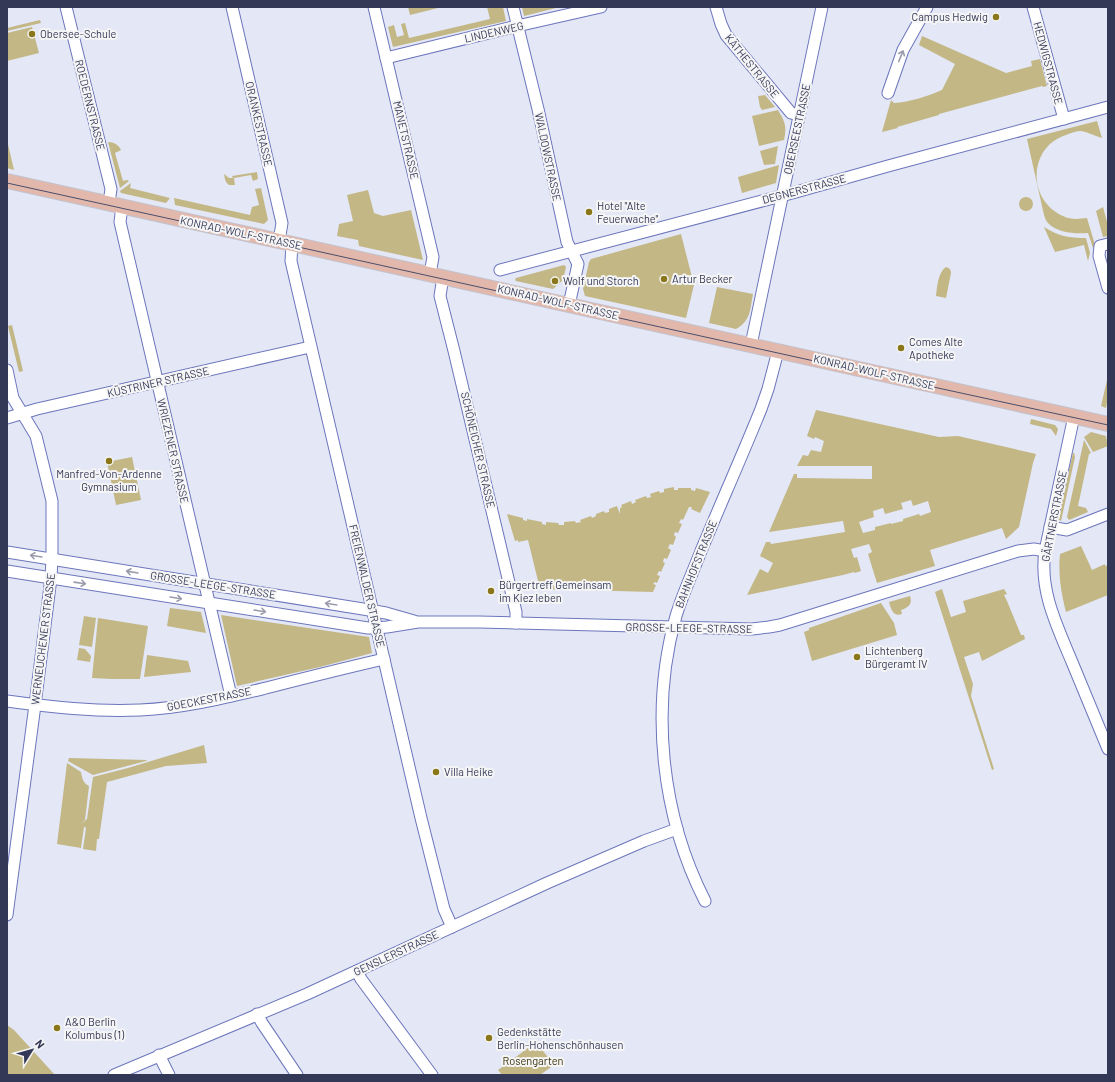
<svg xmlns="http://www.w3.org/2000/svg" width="1115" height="1082" viewBox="0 0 1115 1082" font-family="Barlow,sans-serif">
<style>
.green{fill:#c3b785;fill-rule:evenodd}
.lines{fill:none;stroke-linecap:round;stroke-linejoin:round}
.minor-casing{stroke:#6c76bb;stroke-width:13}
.major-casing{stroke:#c2c3cd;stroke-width:16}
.minor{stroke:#fff;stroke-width:11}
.major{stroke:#e3b8ac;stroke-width:14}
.tram{stroke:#4a4e6b;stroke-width:1}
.oneway{stroke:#9a9cab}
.poi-dot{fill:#8a771b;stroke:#f5f5f5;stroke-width:1.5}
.labels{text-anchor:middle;stroke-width:4;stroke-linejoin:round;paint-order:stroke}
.poi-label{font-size:11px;fill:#343857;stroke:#f5f5f5;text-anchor:start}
.street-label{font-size:11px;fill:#343857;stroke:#f5f5f5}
.park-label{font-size:11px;fill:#3a320b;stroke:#f5f5f5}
</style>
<rect width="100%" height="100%" fill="#e3e7f6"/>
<g class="green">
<polygon points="408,7 437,7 438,8 410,15"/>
<polygon points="487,7 503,7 506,21 393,47 388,27 394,25 397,37 404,35 401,24 405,23 409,38 490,19"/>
<polygon points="522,7 560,7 524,16"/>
<polygon points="40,20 41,23 7,31 7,28"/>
<polygon points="32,27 39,53 7,61 7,33"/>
<path d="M922 36 1006 73 1032 66 1031 61 1040 59 1047 86 1043 87 1042 86 939 114V115L897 127 898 128 882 132 891 100 894 103C910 102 928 96 942 90L955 64 919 45Z"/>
<polygon points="765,95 775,107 762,110 760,107 758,96"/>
<path d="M778 110C785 122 787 126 784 140L759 146 752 116Z"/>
<path d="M1097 121 1102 138C1095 136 1088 132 1081 131 1076 131 1071 133 1066 135 1028 147 1027 200 1063 216 1071 220 1079 219 1087 218L1095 245 1093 248 1088 233C1076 234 1057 233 1048 223 1046 221 1045 218 1044 215L1027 139Z"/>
<polygon points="7,140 14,170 7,168"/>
<path d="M108 142C114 142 119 145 121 150L115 153 123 181 127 180 129 181 120 188Z"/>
<polygon points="778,146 775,164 764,165 760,151"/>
<polygon points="779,165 776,183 742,193 738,177"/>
<path d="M257 172 258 179 253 181 251 175 234 178 235 185H229C225 182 225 179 224 174L229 178H233L232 176Z"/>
<polygon points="131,183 130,188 170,198 166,203 121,193 120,191"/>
<polygon points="261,188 268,220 264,224 175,205 174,198 250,215 252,207 259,205 255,189"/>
<polygon points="368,190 374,213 383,216 411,210 423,260 359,246 358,240 337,236 339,224 353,221 347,195"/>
<circle cx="1026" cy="204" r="7"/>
<polygon points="1103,207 1108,226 1108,236 1103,237 1096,211"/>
<path d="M1044 227C1058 236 1069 238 1086 238L1090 253 1088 261 1084 245 1055 252Z"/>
<polygon points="681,234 694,285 686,318 585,296 583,289 589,262 591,259"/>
<polygon points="564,265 566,267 563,280 553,289 516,281 515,280 516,278"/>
<path d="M946 267C949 268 951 269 951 273L946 298 936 296C937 287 938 272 946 267Z"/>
<path d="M717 287 753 294C750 309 751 321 736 329L709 323Z"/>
<polygon points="12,325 23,371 19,372 8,326"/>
<polygon points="1107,380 1108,380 1108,397 1106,408 1101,406"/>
<path d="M816 410 939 437 958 436 1036 454 1033 463 1019 527 1006 539 1002 528 930 550 935 566 877 583 868 554 872 552 869 544 851 549 854 558 857 557 861 571 855 573 854 572 843 575 747 595 760 569 768 573 773 563 760 556 766 542H770L771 544 845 532 843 521 769 532 794 474H797V478L872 479V466H797L803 455 808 456 811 450 821 452 824 441 815 437 814 439 807 436ZM911 500 913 506 928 501 931 512 920 516 919 514 903 519V521L891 524V523L875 527V530L863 533 859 522 874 517 873 511 883 508 885 514 903 509 901 503Z"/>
<polygon points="1031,419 1055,425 1058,429 1056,436 1051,429 1030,424"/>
<polygon points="1091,432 1106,436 1108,446 1093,452 1084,437"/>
<polygon points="1084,440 1091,453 1089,454 1078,506 1086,508 1088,512 1069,520 1067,517"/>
<polygon points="1073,453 1074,453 1075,457 1061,521 1058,519"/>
<polygon points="132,457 141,500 116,505 107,462"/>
<polygon points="674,487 674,490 678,490 678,488 691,488 691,490 695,491 696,488 710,492 700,513 691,509 692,507 689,507 683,520 681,519 679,523 682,524 678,533 675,532 674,535 676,537 673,545 670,544 668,548 671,550 667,559 664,558 663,562 665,563 661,572 659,571 657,575 660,576 657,583 655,582 653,584 656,585 653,592 540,589 528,540 518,542 518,540 515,541 507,514 523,518 523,520 527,521 527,519 542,522 542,524 546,525 546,522 558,523 559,525 564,525 564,522 575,521 576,523 581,522 580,520 591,516 592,518 596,516 596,514 604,511 605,513 609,512 609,509 617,506 620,514 620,508 622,507 621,505 631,501 632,504 636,502 635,500 646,496 647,498 651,497 650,494 659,491 660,493 664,492 664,489"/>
<path d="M1081 546 1092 570 1105 564V566L1108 565V595L1066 612C1061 593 1058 573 1060 554Z"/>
<polygon points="942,589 951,617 966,612 963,601 1004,589 1007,594 1004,595 1007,601 1021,635 1024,635 1025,639 982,661 979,652 964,657 973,684 971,696 994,769 992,770 935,592"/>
<path d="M910 596C913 604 908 608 901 610L902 614C894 617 891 610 889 602Z"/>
<polygon points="881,603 894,623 897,635 812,661 804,632 809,630 809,628"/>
<polygon points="170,608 201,612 206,633 167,626"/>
<polygon points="221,615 369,637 372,653 320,667 237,686"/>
<polygon points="84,616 96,618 92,647 79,645"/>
<polygon points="98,618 148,626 140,679 112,679 92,678"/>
<polygon points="79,648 85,649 91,656 90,662 77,660"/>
<polygon points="147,655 188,661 191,672 144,677"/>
<path d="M204 745 207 763 166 766 107 782 99 839H97L96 851 83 849 86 828 83 826 84 827 81 848 57 844 67 763 81 772C82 778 83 783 89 786L85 820 81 824 87 819 93 777 128 768Z"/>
<polygon points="69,758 147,760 146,761 93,775 68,761"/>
<polygon points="7,1025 14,1030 55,1075 7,1075"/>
<polygon points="536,1042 554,1065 540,1075 502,1075 498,1070"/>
</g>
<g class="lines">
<g class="minor-casing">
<g id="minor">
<polyline points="66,7 111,189 109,203"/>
<polyline points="232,7 282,223 279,241"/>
<polyline points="374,7 433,257 430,274"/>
<polyline points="513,7 538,109 567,242 578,264 569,305"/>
<polyline points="716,7 721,24 726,35 791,113 799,115"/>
<polyline points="1033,7 1064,119"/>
<polyline points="386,58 517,26 601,7"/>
<polyline points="888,93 903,50 927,7"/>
<polyline points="122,206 120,222 231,696"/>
<polyline points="292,244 291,261 421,818 444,909 452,927"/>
<polyline points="1108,244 1100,246 1099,256 1108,288"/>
<polyline points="500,270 796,192 888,166 1108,107"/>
<polyline points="443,277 440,296 454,351 516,612 516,623"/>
<polyline points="751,345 822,7"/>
<polyline points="7,370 13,398 36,436 52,501 52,558 51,578 35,705 7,915"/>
<path d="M1074 416 1045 551C1039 590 1057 626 1072 662 1084 691 1096 720 1108 749"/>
<polyline points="7,418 37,409 310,347"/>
<polyline points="1050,527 1067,530 1108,514"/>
<polyline points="7,552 363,609 386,613 414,621"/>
<polyline points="7,571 368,628 376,628 387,627 418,622 479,622 752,629 769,627 780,625 1018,551 1034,549 1045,551"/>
<path d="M7 701C51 707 95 712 140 710 183 708 224 698 266 688 305 678 345 668 384 659"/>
<path d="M705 901C661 815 650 708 676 616 683 593 693 572 701 551 721 503 742 456 761 409L768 389 778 351"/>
<polyline points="357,971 361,979 432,1075"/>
<polyline points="257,1014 262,1023 297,1075"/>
<polyline points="159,1055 169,1075"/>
<polyline points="114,1075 307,994 547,883 644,841 677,829"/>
</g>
</g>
<g class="major-casing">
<polyline id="major" points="7,181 1108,424"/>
</g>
<use href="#minor" class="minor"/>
<use href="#major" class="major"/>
<path class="tram" d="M7 183C374 263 741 346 1108 425"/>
</g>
<defs><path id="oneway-shaft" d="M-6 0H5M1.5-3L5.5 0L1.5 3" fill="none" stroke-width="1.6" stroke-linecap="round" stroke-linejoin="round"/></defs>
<g class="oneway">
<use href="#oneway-shaft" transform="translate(901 56) rotate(-68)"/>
<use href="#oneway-shaft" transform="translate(36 556) rotate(-171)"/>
<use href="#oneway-shaft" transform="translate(132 572) rotate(-170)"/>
<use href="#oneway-shaft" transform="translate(80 583) rotate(8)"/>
<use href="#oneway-shaft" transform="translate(176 598) rotate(9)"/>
<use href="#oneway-shaft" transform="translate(331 604) rotate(-171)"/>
<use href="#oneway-shaft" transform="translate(260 611) rotate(9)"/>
</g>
<g class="poi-dot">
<circle cx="996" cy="17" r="4"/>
<circle cx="32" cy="34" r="4"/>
<circle cx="589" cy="212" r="4"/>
<circle cx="664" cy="279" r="4"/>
<circle cx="555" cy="281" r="4"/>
<circle cx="901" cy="348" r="4"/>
<circle cx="109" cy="461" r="4"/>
<circle cx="491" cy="591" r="4"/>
<circle cx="857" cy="657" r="4"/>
<circle cx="436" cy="772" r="4"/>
<circle cx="57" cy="1028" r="4"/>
<circle cx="489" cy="1038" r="4"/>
</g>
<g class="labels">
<g class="poi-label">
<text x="988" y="21" text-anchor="end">Campus Hedwig</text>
<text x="40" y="38">Obersee-Schule</text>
<text x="597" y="210">Hotel "Alte<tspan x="597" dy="13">Feuerwache"</tspan></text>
<text x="672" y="283">Artur Becker</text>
<text x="563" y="285">Wolf und Storch</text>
<text x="909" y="346">Comes Alte<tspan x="909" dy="13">Apotheke</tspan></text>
<text x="109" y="478" text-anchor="middle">Manfred-Von-Ardenne<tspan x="109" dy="13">Gymnasium</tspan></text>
<text x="499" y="589">Bürgertreff Gemeinsam<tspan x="499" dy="13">im Kiez leben</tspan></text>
<text x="865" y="655">Lichtenberg<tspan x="865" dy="13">Bürgeramt IV</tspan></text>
<text x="444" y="776">Villa Heike</text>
<text x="65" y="1026">A&amp;O Berlin<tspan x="65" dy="13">Kolumbus (1)</tspan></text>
<text x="497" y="1036">Gedenkstätte<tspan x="497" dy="13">Berlin-Hohenschönhausen</tspan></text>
</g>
<g class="street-label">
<text transform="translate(494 32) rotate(-13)" y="4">LINDENWEG</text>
<text transform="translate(1048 63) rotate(75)" y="4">HEDWIGSTRASSE</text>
<text transform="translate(752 66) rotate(51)" y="4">KÄTHESTRASSE</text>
<text transform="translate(90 105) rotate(76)" y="4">ROEDERNSTRASSE</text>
<text transform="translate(259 124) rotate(77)" y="4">ORANKESTRASSE</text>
<text transform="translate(797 129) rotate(-78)" y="4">OBERSEESTRASSE</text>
<text transform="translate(406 140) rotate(77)" y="4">MANETSTRASSE</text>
<text transform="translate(548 157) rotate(78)" y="4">WALDOWSTRASSE</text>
<text transform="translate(804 189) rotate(-15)" y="4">DEGNERSTRASSE</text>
<text transform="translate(241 233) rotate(12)" y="4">KONRAD-WOLF-STRASSE</text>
<text transform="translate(558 302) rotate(13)" y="4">KONRAD-WOLF-STRASSE</text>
<text transform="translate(874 372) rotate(13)" y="4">KONRAD-WOLF-STRASSE</text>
<text transform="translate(158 382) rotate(-13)" y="4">KÜSTRINER STRASSE</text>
<text transform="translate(478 450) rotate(77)" y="4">SCHÖNEICHER STRASSE</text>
<text transform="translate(173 451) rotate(77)" y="4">WRIEZENER STRASSE</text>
<text transform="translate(1054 516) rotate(-79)" y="4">GÄRTNERSTRASSE</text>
<text transform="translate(696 564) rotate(-68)" y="4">BAHNHOFSTRASSE</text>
<text transform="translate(213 585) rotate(9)" y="4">GROSSE-LEEGE-STRASSE</text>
<text transform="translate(367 586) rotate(77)" y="4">FREIENWALDER STRASSE</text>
<text transform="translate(689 628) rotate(1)" y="4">GROSSE-LEEGE-STRASSE</text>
<text transform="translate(43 639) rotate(-83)" y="4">WERNEUCHENER STRASSE</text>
<text transform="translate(209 699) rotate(-11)" y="4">GOECKESTRASSE</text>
<text transform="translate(396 953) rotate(-25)" y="4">GENSLERSTRASSE</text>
</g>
<g class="park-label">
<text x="533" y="1065">Rosengarten</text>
</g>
</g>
<rect width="1115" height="1082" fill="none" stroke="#343857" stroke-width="16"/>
<g transform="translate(32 1050) rotate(53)" stroke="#f5f5f5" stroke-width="3" paint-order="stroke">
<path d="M0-3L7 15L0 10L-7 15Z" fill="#343857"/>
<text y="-6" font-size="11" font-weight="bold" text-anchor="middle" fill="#343857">N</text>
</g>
</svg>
